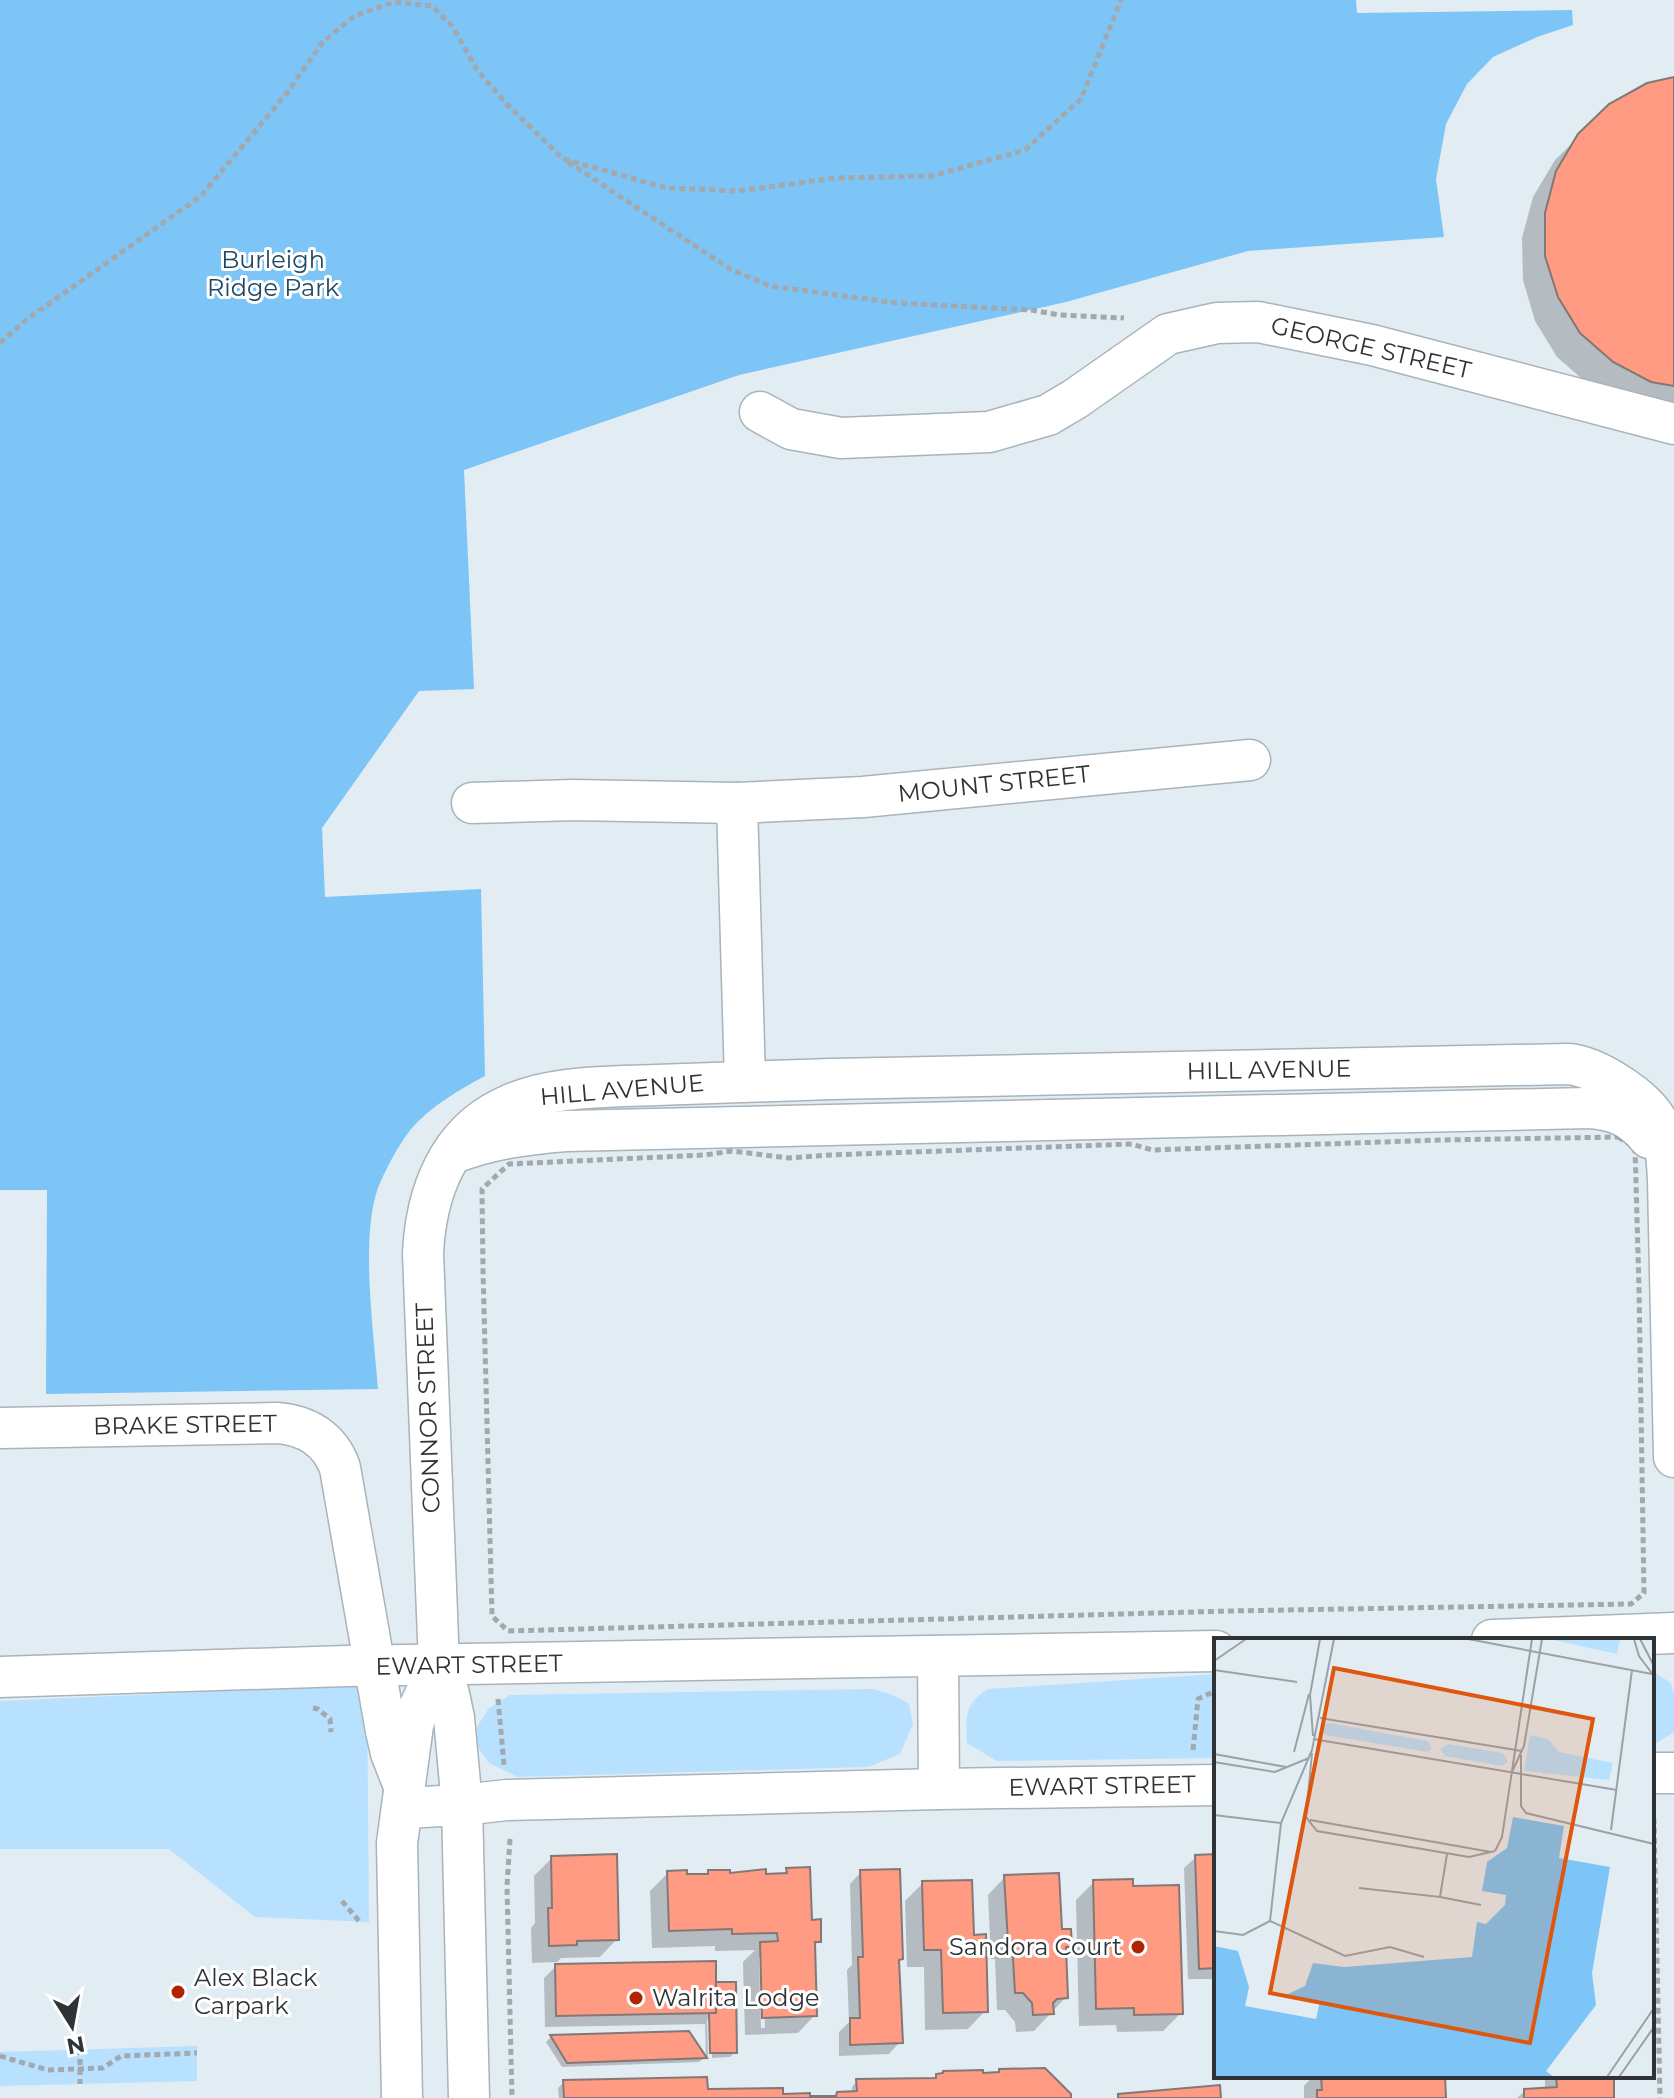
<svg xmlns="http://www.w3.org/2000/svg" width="1674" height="2098" viewBox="0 0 1674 2098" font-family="Montserrat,sans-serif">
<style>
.green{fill:#b8e1ff}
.forest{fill:#7dc5f6}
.shadow{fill:#0003;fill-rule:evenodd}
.building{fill:#ff9a83;stroke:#837875;stroke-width:2}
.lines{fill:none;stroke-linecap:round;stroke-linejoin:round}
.minor-casing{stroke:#a9b3ba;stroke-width:43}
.path{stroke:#a1a8ae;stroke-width:5;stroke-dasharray:6 4;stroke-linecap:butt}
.minor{stroke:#fff;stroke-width:40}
.poi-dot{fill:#b02400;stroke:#fff;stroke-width:3}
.labels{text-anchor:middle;stroke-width:6;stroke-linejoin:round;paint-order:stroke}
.park-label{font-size:24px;fill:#224963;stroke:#fff}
.street-label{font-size:24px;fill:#2f3336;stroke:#fff}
.poi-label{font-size:24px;fill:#2f3336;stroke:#fff;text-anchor:start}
.inset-road{fill:none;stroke:#9aa2a7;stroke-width:2}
.view{fill:#df570e;fill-opacity:0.15;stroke:#df570e;stroke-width:4}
.inset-edge{fill:none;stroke:#2f3336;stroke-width:4}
</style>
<rect width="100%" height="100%" fill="#e2ecf3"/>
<g class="green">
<polygon points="1652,1671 1671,1683 1674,1695 1674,1732 1652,1746"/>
<path d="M1216 1674V1758L997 1761 967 1743C966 1717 964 1704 988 1689Z"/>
<polygon points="367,1685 369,1922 255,1917 169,1849 0,1849 0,1701"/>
<polygon points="874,1689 895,1696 909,1704 913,1724 900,1754 868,1767 518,1777 489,1763 477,1746 477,1727 489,1708 510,1695"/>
<polygon points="197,2046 197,2081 0,2086 0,2052"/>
</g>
<path class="forest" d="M0 0H1356L1357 13 1572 10 1573 25 1537 37 1493 57 1467 84 1446 124 1436 179 1444 237 1248 251 1066 302 739 375 464 470 474 689 419 691 322 828 325 897 481 889 485 1076C459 1090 431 1106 411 1129 398 1146 386 1168 378 1188 360 1238 374 1334 378 1389L46 1394 47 1190H0Z"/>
<g class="shadow">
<polygon points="1674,80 1674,412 1589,385 1557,357 1535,321 1523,280 1522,238 1533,197 1555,160 1610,106"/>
<polygon points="1216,1856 1216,1979 1188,1979 1184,1868 1196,1857"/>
<polygon points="552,1858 617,1939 600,1957 561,1958 557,1962 532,1963 531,1928 535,1923 534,1876"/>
<path d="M787 1870 819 1941 813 1947 815 2015 798 2033 745 2035 743 1962 755 1950 715 1951V1946L652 1948 650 1891 668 1873 685 1876H705L709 1872 728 1875 764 1876 782 1875ZM762 1954 765 2028H761L759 1958Z"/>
<polygon points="861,1872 901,1959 897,1962 900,2042 889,2054 839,2056 839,2032 849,2022 847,1970 852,1965 850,1884"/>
<polygon points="1005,1877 1060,1931 1070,1946 1064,1952 1066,1997 1034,2031 1016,2032 1015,2022 1005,2010 997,2010 995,1959 991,1959 988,1895"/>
<polygon points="1094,1882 1181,2013 1163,2031 1117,2032 1116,2025 1079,2026 1076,1900"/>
<polygon points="923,1883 972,1937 985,2011 968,2029 925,2030 924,1967 907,1967 905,1901"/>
<polygon points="556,1966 714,1985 735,2052 730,2057 712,2058 711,2016 707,2020 708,2058 706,2058 705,2024 545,2027 544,1978"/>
<polygon points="688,2033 704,2058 699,2062 562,2067 546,2042 551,2037"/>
<polygon points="981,2075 1069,2098 826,2098 833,2098 837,2094 852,2093 852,2087 857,2081 933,2080 937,2076"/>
<polygon points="1313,2076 1443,2076 1444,2098 1304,2098 1304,2086"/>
<polygon points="1545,2076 1612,2076 1612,2098 1517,2098 1525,2091 1545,2090"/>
<polygon points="564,2082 706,2091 808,2098 559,2098 558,2088"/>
</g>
<g class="building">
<polygon points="1674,77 1674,386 1651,382 1613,362 1580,333 1558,297 1545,256 1545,213 1556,171 1578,134 1609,104 1647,83"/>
<polygon points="617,1854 619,1940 577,1941 577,1945 549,1946 548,1908 552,1908 551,1856"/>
<polygon points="1216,1854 1216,1968 1199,1969 1195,1855"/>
<polygon points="810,1867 812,1920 821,1919 821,1942 815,1942 817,2016 762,2018 760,1942 778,1941 777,1933 732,1934 732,1929 669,1931 667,1871 687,1870 687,1874 708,1874 708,1870 730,1870 730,1873 766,1869 766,1874 787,1873 786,1868"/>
<polygon points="900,1869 903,1959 899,1960 903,2043 850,2045 850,2018 860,2018 858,1957 863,1957 860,1870"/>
<polygon points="1059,1873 1062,1929 1071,1929 1072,1947 1066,1947 1068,1998 1057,1999 1053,2003 1054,2014 1033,2015 1032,2003 1023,1993 1015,1993 1012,1942 1008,1942 1004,1875"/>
<polygon points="1133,1879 1133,1886 1179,1885 1183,2014 1134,2015 1134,2008 1096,2009 1093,1880"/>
<polygon points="972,1880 974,1935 986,1934 988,2012 943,2013 941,1950 924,1950 922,1881"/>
<polygon points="716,1961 716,2013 556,2016 555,1964"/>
<polygon points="716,1982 736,1982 737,2053 710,2053 709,2013 716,2013"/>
<polygon points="689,2031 707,2058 567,2063 550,2035"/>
<polygon points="1045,2068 1071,2094 1071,2098 564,2098 563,2080 707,2077 708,2089 783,2088 783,2094 810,2093 810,2096 836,2096 837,2092 857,2091 856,2079 936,2078 936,2074 943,2073 943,2071 983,2070 983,2073 999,2072 999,2069"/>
<polygon points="1321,2076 1445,2076 1446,2098 1317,2098 1317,2090 1322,2090"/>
<polygon points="1556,2076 1614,2076 1614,2098 1524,2098 1524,2089 1557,2087"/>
<polygon points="1220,2085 1221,2098 1118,2098 1118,2094"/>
</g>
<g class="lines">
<g class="minor-casing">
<g id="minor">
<polyline points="760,412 791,429 841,438 989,432 1048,415 1075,399 1168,334 1217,323 1258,322 1372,345 1674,424"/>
<polyline points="472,803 573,800 737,803"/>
<polyline points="745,1081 737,803 863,797 1250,760"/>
<path d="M454 1153C490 1139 527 1134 566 1131L1587 1108C1614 1109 1632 1117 1649 1138"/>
<path d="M0 1428 277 1423C306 1425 330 1439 340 1468L386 1731 391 1753 404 1786"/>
<polyline points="1492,1640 1674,1633"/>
<polyline points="938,1656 939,1789"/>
<polyline points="0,1677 346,1666 1216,1651"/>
<polyline points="1652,1773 1674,1773"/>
<polyline points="403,1808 462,1805 507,1800 939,1789 1216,1785"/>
<polyline points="402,2098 397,1843 413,1725 418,1710 439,1665"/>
<path d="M469 2098 462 1805 454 1718 449 1694 439 1665 423 1253C426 1194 447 1135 503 1108 547 1085 608 1087 656 1085 715 1083 773 1081 831 1079 1077 1074 1323 1069 1568 1064 1596 1066 1648 1099 1659 1125 1666 1143 1667 1161 1668 1180L1674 1457"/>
</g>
</g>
<g class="path">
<polyline points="568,162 730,269 770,286 897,303 1031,310 1059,315 1124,318"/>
<polyline points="0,343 26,320 201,196 287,93 322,43 354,16 394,2 432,6 453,27 477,70 505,102 563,159 667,188 738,191 835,178 932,176 1025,150 1081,99 1121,0"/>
<polygon points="1618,1137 1635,1147 1639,1288 1644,1593 1631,1604 1229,1611 508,1631 492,1616 483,1270 482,1189 509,1164 705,1155 732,1151 789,1158 830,1155 1132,1144 1152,1150 1439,1140"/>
<polyline points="498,1699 504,1765"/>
<polyline points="313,1708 318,1709 330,1719 331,1732"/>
<polyline points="1193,1750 1198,1699 1215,1691"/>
<polyline points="1652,1819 1654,1820 1660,2098"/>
<polyline points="510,1839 507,1886 512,2098"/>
<polyline points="342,1901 359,1921"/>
<polyline points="80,2049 80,2084"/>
<polyline points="0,2056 48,2070 103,2068 121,2056 197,2053"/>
</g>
<use href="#minor" class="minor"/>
</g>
<g class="poi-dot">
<circle cx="1138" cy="1947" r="8"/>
<circle cx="178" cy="1992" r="8"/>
<circle cx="636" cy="1998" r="8"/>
</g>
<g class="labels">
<g class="park-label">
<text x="273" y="268">Burleigh<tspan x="273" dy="28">Ridge Park</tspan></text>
</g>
<g class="street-label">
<text transform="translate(1371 348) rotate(13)" y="8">GEORGE STREET</text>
<text transform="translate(994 784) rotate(-6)" y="8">MOUNT STREET</text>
<text transform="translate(1269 1070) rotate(-1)" y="8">HILL AVENUE</text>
<text transform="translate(622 1090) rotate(-5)" y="8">HILL AVENUE</text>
<text transform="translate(428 1408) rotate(-92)" y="8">CONNOR STREET</text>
<text transform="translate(185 1425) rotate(-1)" y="8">BRAKE STREET</text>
<text transform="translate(469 1665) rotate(-1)" y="8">EWART STREET</text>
<text transform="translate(1102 1786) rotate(-1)" y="8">EWART STREET</text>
</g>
<g class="poi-label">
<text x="1122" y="1955" text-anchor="end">Sandora Court</text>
<text x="194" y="1986">Alex Black<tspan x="194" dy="28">Carpark</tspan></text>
<text x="652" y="2006">Walrita Lodge</text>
</g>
</g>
<g transform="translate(1214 1638)">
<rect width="440" height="440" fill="#e2ecf3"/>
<path d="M335 1H406L403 16ZM115 85 214 103 218 111 214 114 111 97 109 87ZM316 97 334 101 345 114 399 125 395 142 310 133ZM234 106 289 115 294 124 288 128 231 118 226 111Z" fill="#b8e1ff"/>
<path d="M299 179 350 188 345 220 396 229 378 335 382 367 332 433 340 439H0V308L24 313 35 349 31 368 102 381 106 363 72 357 91 348 99 325 130 329 258 319 263 284 272 286 291 267 292 257 268 253 273 224 293 210Z" fill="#7dc5f6"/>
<path class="inset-road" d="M254 1 438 36M420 1 425 18 440 38M426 1 440 28M0 23 32 1M0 32 83 44M106 80 308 113M99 98 96 57 106 1M99 101 403 152M80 114 95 56M98 115 92 179 103 193 255 219 281 213M0 116 72 129M307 117V168L312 175 440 206M0 124 61 134 95 120M298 134 310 108 328 1M0 177 67 185M96 182 277 214M397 192 418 32M281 213 288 199 318 1M145 250 226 259 233 216M226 259 267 267M56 283 67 185 98 112 120 1M56 283 131 318 176 309 210 319M0 293 29 297 56 283M393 439 440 370M405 439 440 389"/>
<path class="view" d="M120 30 379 81 316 405 56 355Z"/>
<rect width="440" height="440" class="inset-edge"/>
</g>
<g transform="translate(72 2026) rotate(169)" stroke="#ffffff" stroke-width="6" paint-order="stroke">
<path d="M0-6L14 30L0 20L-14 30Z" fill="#2f3336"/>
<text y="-12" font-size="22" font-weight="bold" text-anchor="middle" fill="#2f3336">N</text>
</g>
</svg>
